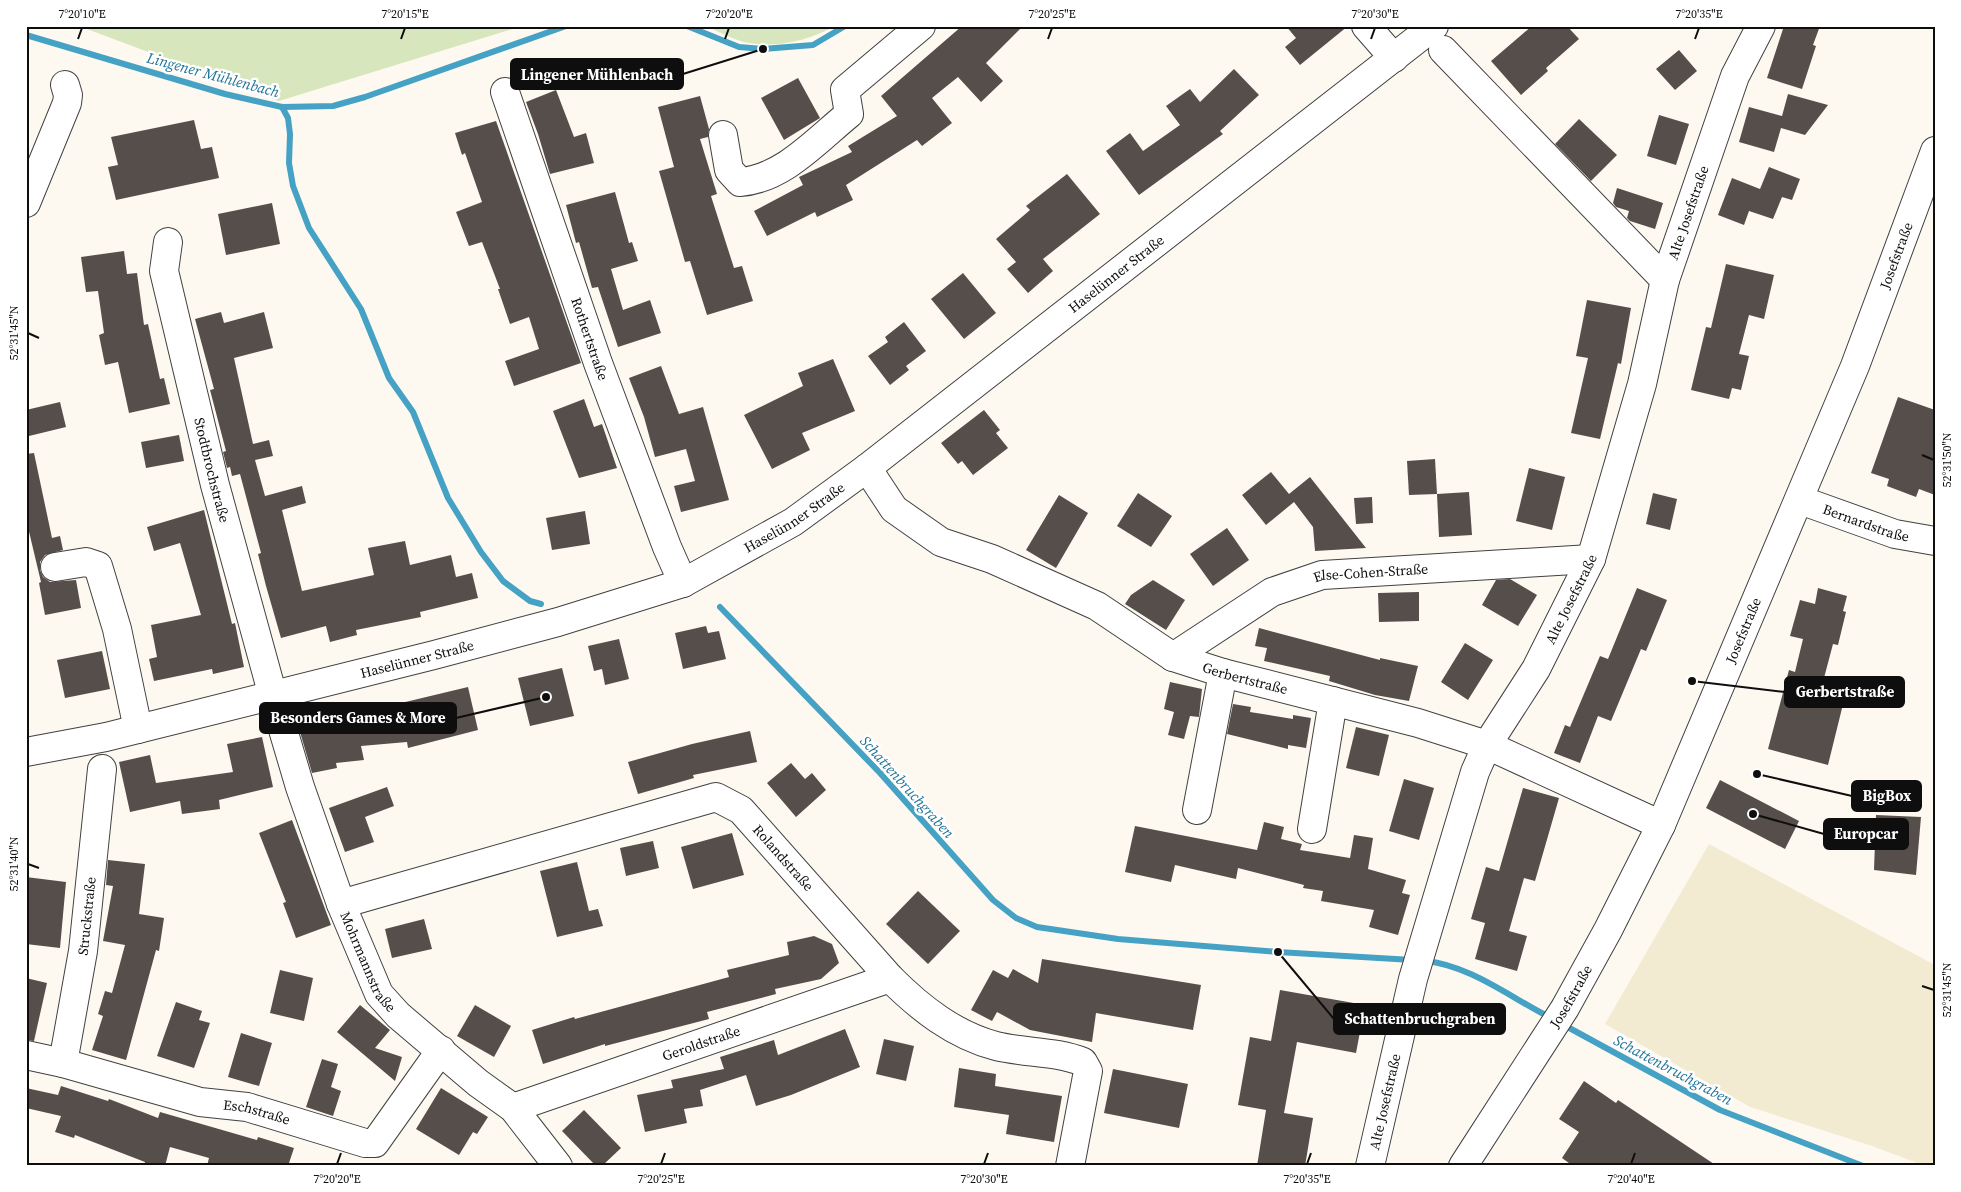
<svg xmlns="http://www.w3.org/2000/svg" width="1961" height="1192" viewBox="0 0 1961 1192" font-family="'Source Serif 4',serif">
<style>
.farmland{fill:#f2ebd2}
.green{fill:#d7e6bc}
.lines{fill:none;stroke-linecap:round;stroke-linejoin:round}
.stream{stroke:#45a2c4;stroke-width:6}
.building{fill:#564e4b}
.minor-casing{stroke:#414141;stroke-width:30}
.minor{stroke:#fff;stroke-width:28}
.ticks{fill:none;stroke:#0e0e0e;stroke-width:2}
.labels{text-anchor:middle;stroke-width:5;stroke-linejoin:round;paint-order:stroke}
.street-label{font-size:14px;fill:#0e0e0e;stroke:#fff}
.water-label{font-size:15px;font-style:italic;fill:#207397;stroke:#fff}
.leader{fill:none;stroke:#0e0e0e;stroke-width:2}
.callout-dot{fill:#0e0e0e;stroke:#fff;stroke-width:2}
.callout{fill:#0e0e0e;stroke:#0e0e0e;stroke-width:2}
.callout-label{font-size:15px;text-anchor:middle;font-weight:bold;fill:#fff}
.neatline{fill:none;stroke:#0e0e0e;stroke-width:2}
.ticks-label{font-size:12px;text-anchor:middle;fill:#0e0e0e}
</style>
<rect width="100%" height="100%" fill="#fef9f0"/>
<polygon class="farmland" points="1709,844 1935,965 1935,1166 1925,1166 1872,1146 1750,1107 1605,1024"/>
<g class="green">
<polygon points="79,26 522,26 279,101"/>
<path d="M706 26H835C810 40 778 48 749 43 735 41 720 32 706 26Z"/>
</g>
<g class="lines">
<g class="stream">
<polyline points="687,26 739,47 763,49 813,45 845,26"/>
<polyline points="26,35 225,94 282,107 333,106 365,97 566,26"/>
<polyline points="282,107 288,118 290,134 289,163 293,186 309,228 361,309 389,378 413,412 448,498 481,552 503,581 530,601 541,604"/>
<polyline points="720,607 880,773 993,900 1016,918 1037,927 1118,939 1278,952 1412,960"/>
<path d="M1425 961C1470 965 1511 998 1551 1018"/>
<polyline points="1562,1024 1720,1110 1863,1166"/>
</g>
</g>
<g class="building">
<polygon points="962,26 1023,26 986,63 1003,81 981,102 958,77 932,98 952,123 922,146 917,140 846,185 853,200 817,217 815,212 767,236 754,211 803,185 799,177 852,152 848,146 897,116 881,96"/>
<polygon points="1286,26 1348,26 1300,65 1285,47 1296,38"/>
<polygon points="1532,26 1567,26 1579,39 1546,68 1548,71 1521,95 1491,61"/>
<polygon points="1784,26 1820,26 1813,45 1816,46 1802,89 1767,78"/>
<polygon points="1679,50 1697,71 1675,90 1656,69"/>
<polygon points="1234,69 1259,95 1220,131 1223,134 1139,195 1106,151 1130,133 1143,151 1180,125 1166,106 1190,89 1200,102"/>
<polygon points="798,78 820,118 784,140 761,98"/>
<polygon points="556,90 574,137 586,133 594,163 550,174 538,134 526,102"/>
<polygon points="1788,94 1828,105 1805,135 1781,128 1774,152 1739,142 1749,107 1782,116"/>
<polygon points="700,96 709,129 708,137 700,139 717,194 711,196 734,268 742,266 753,301 707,315 690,261 685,262 659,171 674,167 658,107"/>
<polygon points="1659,115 1689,124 1676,165 1647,156"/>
<polygon points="1579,119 1617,155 1591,181 1555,144"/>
<polygon points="194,120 201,149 212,147 219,178 116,200 108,167 118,165 111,137"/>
<polygon points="496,121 581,363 514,386 505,361 539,349 529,317 510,324 498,289 500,289 482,242 469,246 456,212 482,202 465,153 462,155 455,133"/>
<polygon points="1769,167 1800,179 1792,200 1782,197 1773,219 1749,211 1744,225 1718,215 1732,178 1760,189"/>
<polygon points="1067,174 1100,214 1043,259 1053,271 1028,293 1007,269 1016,262 996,239 1030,210 1026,206"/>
<polygon points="1617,188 1663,203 1655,229 1630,221 1627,218 1629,211 1616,207 1613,203"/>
<polygon points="615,192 629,243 632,242 638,261 611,269 623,310 650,300 661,333 618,347 598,287 592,288 579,242 576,243 566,205"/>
<polygon points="272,203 280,244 226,255 218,214"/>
<polygon points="124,251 127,274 137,273 144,325 148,324 160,379 164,378 170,404 129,413 118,362 105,365 99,335 104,333 98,291 86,292 81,257"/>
<polygon points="1726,264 1774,275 1764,319 1749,315 1739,354 1749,356 1741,390 1732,388 1729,399 1691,390 1706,327 1711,328"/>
<polygon points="963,273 996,313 964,339 931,299"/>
<polygon points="1587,300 1631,308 1621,364 1618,363 1600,439 1571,433 1588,358 1576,356"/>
<polygon points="221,312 224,323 264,312 273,348 234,358 253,444 269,440 273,456 255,460 265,496 302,486 306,503 282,510 302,591 374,575 368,548 405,541 410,565 451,555 456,577 472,573 478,598 420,612 421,617 356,630 357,635 330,642 326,626 281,638 266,586 258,554 261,553 240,474 232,476 230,467 227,468 223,452 226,451 210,390 214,389 195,319"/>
<polygon points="904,322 926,351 906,366 909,370 890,385 868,356 888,342 885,337"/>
<polygon points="833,359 855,411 802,433 810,450 772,469 744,415 803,386 798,373"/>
<polygon points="661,366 679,414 703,407 729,500 681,512 674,486 695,481 686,449 655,457 644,417 629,378"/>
<polygon points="1898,397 1935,410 1935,495 1919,489 1916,497 1887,486 1889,479 1871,473"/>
<polygon points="584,399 594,427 602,424 617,468 579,478 553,411"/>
<polygon points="60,402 66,427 29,436 26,410"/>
<polygon points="984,410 1000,430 996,433 1008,448 973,475 962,461 958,464 941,443"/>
<polygon points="179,435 184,461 146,468 141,442"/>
<polygon points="34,453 52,538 60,536 63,550 45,555 40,562 40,570 43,577 50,582 76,580 81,608 45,615 39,583 41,582 26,519 26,454"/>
<polygon points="1435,459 1437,494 1409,495 1407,461"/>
<polygon points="1529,468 1565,477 1552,530 1516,521"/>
<polygon points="1271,472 1289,494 1310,477 1366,548 1315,551 1313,527 1294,502 1266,525 1242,495"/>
<polygon points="1469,492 1472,535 1439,537 1437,494"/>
<polygon points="1138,493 1172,516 1151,547 1117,526"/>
<polygon points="1653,493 1677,499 1670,530 1646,524"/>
<polygon points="1059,495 1088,513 1056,568 1026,550"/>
<polygon points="1372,497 1373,523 1356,524 1354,498"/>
<polygon points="204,510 232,624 235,623 244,667 213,674 212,669 154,681 149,659 157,657 151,625 201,615 180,543 154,551 147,527"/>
<polygon points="585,511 590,544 552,550 546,518"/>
<polygon points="1227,528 1249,560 1213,586 1190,554"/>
<polygon points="1510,579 1537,595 1518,626 1482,605 1496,580"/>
<polygon points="1153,580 1185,600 1166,630 1125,604 1131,595"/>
<polygon points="1637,588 1667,600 1646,651 1641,649 1611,721 1598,716 1580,763 1554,753 1565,725 1570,727 1600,656 1608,659"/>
<polygon points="1818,588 1847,596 1843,611 1846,612 1838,645 1833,644 1824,678 1848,684 1828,765 1768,749 1789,670 1795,672 1803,639 1790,636 1800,600 1815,604"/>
<polygon points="1419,592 1419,621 1379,622 1378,593"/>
<polygon points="706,626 708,633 719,631 726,659 683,669 675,633"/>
<polygon points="1259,628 1380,660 1380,658 1418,666 1409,701 1375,695 1329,681 1330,676 1264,661 1267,648 1255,646"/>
<polygon points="619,639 629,679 605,685 602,669 594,671 588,646"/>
<polygon points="1465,643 1493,660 1468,700 1441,682"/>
<polygon points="102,651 110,689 65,698 57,660"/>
<polygon points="562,668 574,716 530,726 518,678"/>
<polygon points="1170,682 1202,689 1199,717 1190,716 1184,739 1168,735 1174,712 1164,709"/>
<polygon points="468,687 478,730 408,748 407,742 361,746 364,760 336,763 337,768 312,773 300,732 351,722 350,718 398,707 397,704"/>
<polygon points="1233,704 1251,707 1250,712 1293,719 1293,715 1311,718 1306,748 1288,745 1288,749 1227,734"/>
<polygon points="1356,727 1389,735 1379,776 1346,768"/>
<polygon points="750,731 757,762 693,775 694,778 638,794 628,762 692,744"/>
<polygon points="262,737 273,787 219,800 220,809 182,814 180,801 130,812 119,762 150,755 156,783 233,772 227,744"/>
<polygon points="791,763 805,779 812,773 826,790 796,817 767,783"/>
<polygon points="1404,779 1434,788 1419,840 1389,831"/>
<polygon points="1720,780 1799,821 1785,849 1706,808"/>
<polygon points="387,787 394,806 365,817 374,842 345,852 329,808"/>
<polygon points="1523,788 1559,798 1535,881 1524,878 1509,931 1527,936 1517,971 1475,959 1485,923 1471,919 1486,867 1499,871"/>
<polygon points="1876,815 1921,817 1916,875 1874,870"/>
<polygon points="292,820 331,925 296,938 283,903 286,902 259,833"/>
<polygon points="1264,822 1284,827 1281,839 1302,844 1300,850 1350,858 1354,835 1373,838 1368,869 1406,880 1402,893 1410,895 1398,935 1369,927 1374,910 1321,901 1323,891 1303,888 1304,885 1238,868 1236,879 1175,865 1171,882 1125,872 1135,826 1257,850"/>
<polygon points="732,833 744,875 693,889 681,847"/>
<polygon points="653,841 659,868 626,876 620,848"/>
<polygon points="108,860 145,864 139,914 164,918 159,951 156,950 126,1060 92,1050 103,1016 98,1014 105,991 112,993 125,945 103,941 113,886 106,885"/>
<polygon points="577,862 589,911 598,909 603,926 557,937 540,871"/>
<polygon points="26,877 66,882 60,948 26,944"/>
<polygon points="918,891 960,931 928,964 886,924"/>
<polygon points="424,919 432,949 392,958 385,929"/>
<polygon points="814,936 832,944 839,963 821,979 775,989 776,994 707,1012 709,1019 605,1046 605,1044 543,1064 532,1030 574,1017 575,1019 729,977 727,970 789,955 787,942"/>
<polygon points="1042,959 1201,985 1193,1030 1096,1013 1092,1042 1030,1030 997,1012 992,1021 971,1010 993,970 1008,978 1013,969 1038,983"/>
<polygon points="280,970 313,978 304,1021 270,1013"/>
<polygon points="26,978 47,983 34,1041 26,1040"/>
<polygon points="1280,990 1365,1005 1356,1053 1297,1042 1284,1113 1313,1118 1305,1166 1257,1166 1266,1110 1238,1105 1250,1037 1271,1041"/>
<polygon points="176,1002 202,1011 199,1020 210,1023 194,1068 157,1056"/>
<polygon points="360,1005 390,1030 375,1048 402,1057 395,1081 337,1032"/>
<polygon points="475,1005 511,1026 494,1057 457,1036"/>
<polygon points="845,1029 860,1067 791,1095 756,1106 746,1075 700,1090 703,1106 684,1109 687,1123 645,1132 637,1095 673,1088 671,1080 724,1069 720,1057 774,1040 778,1055"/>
<polygon points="241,1033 272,1043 259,1086 228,1077"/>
<polygon points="884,1039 914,1046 906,1081 876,1074"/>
<polygon points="322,1059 338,1064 331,1087 341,1091 333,1116 306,1107"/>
<polygon points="959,1068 996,1074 995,1086 1062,1096 1054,1142 1006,1134 1009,1115 954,1107"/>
<polygon points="1113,1069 1188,1084 1179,1128 1104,1113"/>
<polygon points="1584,1081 1616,1103 1618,1100 1717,1166 1573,1166 1562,1158 1579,1132 1559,1119"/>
<polygon points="61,1086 108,1101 109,1099 158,1118 160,1112 257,1140 258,1137 294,1148 288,1166 207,1166 209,1158 170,1147 165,1166 144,1166 145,1162 75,1135 74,1138 55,1132 61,1116 26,1108 26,1088 58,1095"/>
<polygon points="441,1088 488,1117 477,1134 473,1132 459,1155 416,1129"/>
<polygon points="584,1110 621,1148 602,1166 596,1166 562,1131"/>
</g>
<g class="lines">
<g class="minor-casing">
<g id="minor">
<polyline points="1366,26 1394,58"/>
<polyline points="1443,50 1665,280"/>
<path id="s1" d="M505 92 598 363 667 547 683 583"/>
<path d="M723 135 729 170 740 182C783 179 817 140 849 114L845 90 921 26"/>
<polyline points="26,203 67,103 68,95 65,85"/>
<path id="s2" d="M168 242 164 271 215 485 273 696 300 787 341 904 379 994 398 1015 478 1083 513 1108 558 1166"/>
<path id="s3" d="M867 468 894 509 941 542 992 559 1097 606 1173 657 1223 673 1418 723 1487 745 1661 825"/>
<path id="s4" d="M1800 500 1895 534 1935 541"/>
<polyline points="55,567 86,562 98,566 117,629 138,729"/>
<path id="s5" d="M1173 657 1272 592 1322 575 1591 559"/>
<path id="s6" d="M26 752 106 737 434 655 558 622 683 583 793 522 867 468 1434 26"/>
<polyline points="1197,810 1223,673"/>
<polyline points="1312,829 1333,701"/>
<path id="s7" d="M341 904 716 797 741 810 890 978C920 1008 954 1035 996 1046 1025 1053 1056 1051 1083 1062L1088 1071 1070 1166"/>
<path id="s8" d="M26 1055 63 1063 200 1102 247 1107 365 1143H375L441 1050"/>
<path id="s9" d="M63 1063 83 951 102 769"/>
<path id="s10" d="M513 1108 890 978"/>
<path id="s11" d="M1370 1166 1413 979 1475 772 1487 745 1536 669 1591 559 1642 384 1665 280 1735 76 1761 26"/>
<path id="s12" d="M1463 1166 1565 1008 1608 930 1661 825 1855 366 1935 151"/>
</g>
</g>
<use href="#minor" class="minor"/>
</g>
<path class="ticks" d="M78 39 82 28M401 39 405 28M725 39 729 28M1048 39 1052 28M1371 39 1375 28M1695 39 1699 28M28 333 39 338M1922 455 1934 460M28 864 39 868M1922 986 1934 990M337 1164 341 1153M661 1164 665 1153M984 1164 988 1153M1307 1164 1311 1153M1631 1164 1635 1153"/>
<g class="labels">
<g class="street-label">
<text dy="5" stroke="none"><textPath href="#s11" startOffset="1011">Alte Josefstraße</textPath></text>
<text dy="5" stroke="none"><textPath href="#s12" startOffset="1011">Josefstraße</textPath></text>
<text dy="5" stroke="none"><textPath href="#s6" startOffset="1212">Haselünner Straße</textPath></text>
<text dy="5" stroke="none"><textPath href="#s1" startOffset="261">Rothertstraße</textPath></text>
<text dy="5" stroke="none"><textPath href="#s2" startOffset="234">Stodtbrochstraße</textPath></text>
<text dy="5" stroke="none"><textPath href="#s6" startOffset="808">Haselünner Straße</textPath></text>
<text dy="5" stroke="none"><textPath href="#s4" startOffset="70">Bernardstraße</textPath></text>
<text dy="5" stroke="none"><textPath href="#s5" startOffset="220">Else-Cohen-Straße</textPath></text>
<text dy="5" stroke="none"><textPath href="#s11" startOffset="606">Alte Josefstraße</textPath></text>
<text dy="5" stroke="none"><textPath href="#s12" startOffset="606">Josefstraße</textPath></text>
<text dy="5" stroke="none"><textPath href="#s6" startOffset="402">Haselünner Straße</textPath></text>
<text dy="5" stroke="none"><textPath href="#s3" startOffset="442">Gerbertstraße</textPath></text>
<text dy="5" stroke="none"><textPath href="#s7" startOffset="482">Rolandstraße</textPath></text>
<text dy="5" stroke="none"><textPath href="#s9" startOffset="149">Struckstraße</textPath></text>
<text dy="5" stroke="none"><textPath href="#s2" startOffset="751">Mohrmannstraße</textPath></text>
<text dy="5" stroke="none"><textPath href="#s12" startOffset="201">Josefstraße</textPath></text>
<text dy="5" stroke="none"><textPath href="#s10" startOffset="199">Geroldstraße</textPath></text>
<text dy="5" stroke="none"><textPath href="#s11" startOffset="66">Alte Josefstraße</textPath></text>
<text dy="5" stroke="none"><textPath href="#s8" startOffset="238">Eschstraße</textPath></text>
</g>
<g class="water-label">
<text transform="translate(213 75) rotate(15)" y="5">Lingener Mühlenbach</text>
<text transform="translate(907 787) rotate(48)" y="5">Schattenbruchgraben</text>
<text transform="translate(1673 1070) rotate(28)" y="5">Schattenbruchgraben</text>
</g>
</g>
<path class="leader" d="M763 49L683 74M1692 681L1785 692M546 697L456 718M1757 774L1852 796M1753 814L1824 834M1278 952L1334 1019"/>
<g class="callout-dot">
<circle cx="763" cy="49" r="5"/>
<circle cx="1692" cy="681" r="5"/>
<circle cx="546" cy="697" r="5"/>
<circle cx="1757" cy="774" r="5"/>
<circle cx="1753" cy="814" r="5"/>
<circle cx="1278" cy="952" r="5"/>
</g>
<g class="callout">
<rect x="511" y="59" width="172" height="30" rx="5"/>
<rect x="1785" y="677" width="119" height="30" rx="5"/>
<rect x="260" y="703" width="196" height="30" rx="5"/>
<rect x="1852" y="781" width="69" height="30" rx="5"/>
<rect x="1824" y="819" width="84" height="30" rx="5"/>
<rect x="1334" y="1004" width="171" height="30" rx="5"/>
</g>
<g class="callout-label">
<text x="597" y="80">Lingener Mühlenbach</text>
<text x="1845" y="697">Gerbertstraße</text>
<text x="358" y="723">Besonders Games &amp; More</text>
<text x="1887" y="801">BigBox</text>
<text x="1866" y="839">Europcar</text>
<text x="1420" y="1024">Schattenbruchgraben</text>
</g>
<rect width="1961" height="1192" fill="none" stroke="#ffffff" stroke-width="55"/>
<rect x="28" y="28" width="1906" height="1136" class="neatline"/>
<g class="ticks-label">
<text x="82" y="18">7°20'10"E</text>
<text x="405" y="18">7°20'15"E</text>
<text x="729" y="18">7°20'20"E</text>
<text x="1052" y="18">7°20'25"E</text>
<text x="1375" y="18">7°20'30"E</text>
<text x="1699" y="18">7°20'35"E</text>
<text transform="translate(14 333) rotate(-90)" y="4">52°31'45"N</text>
<text transform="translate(1947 460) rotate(-90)" y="4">52°31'50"N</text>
<text transform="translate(14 864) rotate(-90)" y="4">52°31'40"N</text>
<text transform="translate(1947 990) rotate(-90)" y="4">52°31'45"N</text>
<text x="337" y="1183">7°20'20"E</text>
<text x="661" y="1183">7°20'25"E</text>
<text x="984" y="1183">7°20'30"E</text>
<text x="1307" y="1183">7°20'35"E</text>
<text x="1631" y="1183">7°20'40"E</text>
</g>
</svg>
